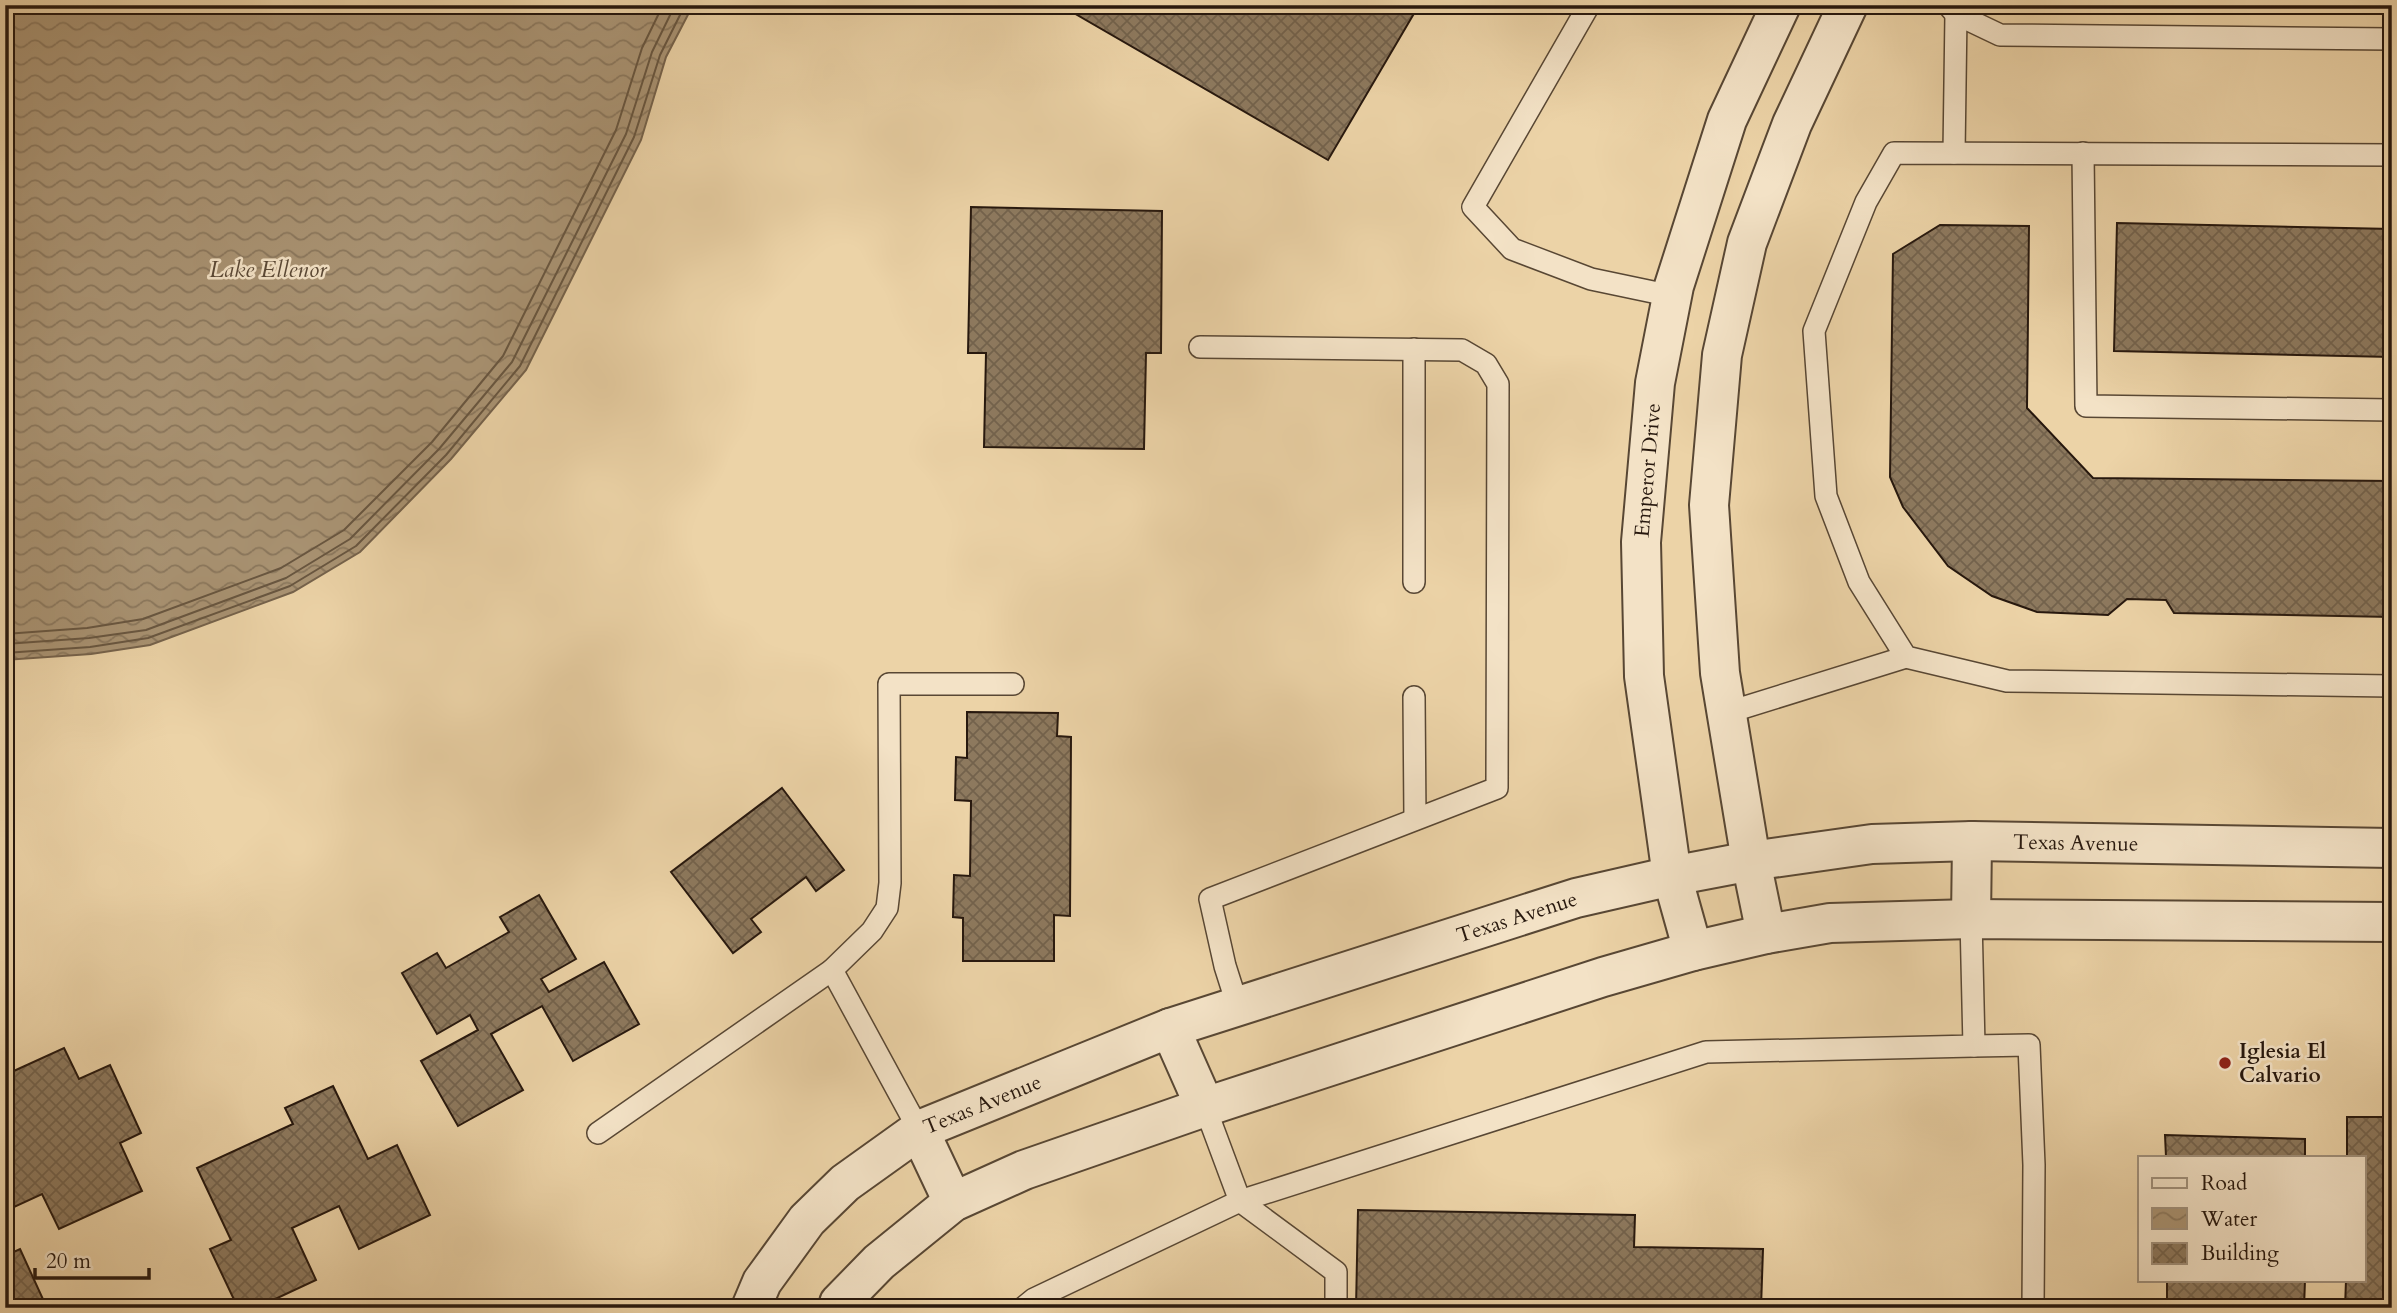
<svg xmlns="http://www.w3.org/2000/svg" width="2397" height="1313" viewBox="0 0 2397 1313" font-family="Cardo,serif">
<style>
.water{fill:url(#water-waves);stroke:#75624b;stroke-width:2}
.lines{fill:none;stroke-linecap:round;stroke-linejoin:round}
.shore{stroke:#685640;stroke-width:2}
.building{fill:url(#building-cross-hatch);stroke:#27180e;stroke-width:2}
.service-casing{stroke:#584734;stroke-width:24}
.minor-casing{stroke:#584734;stroke-width:42}
.tertiary-casing{stroke:#584734;stroke-width:42}
.service{stroke:#f3e2c6;stroke-width:21}
.minor{stroke:#f3e2c6;stroke-width:38}
.tertiary{stroke:#f3e2c6;stroke-width:38}
.poi-dot{fill:#8f2418;stroke:#f3e2c6;stroke-width:2.5}
.labels{text-anchor:middle;stroke-width:5;stroke-linejoin:round;paint-order:stroke}
.street-label{font-size:21px;fill:#27180e;stroke:#f3e2c6}
.poi-label{font-size:21px;font-weight:bold;fill:#27180e;stroke:#f3e2c6;text-anchor:start}
.water-label{font-size:23px;font-style:italic;fill:#5b4936;stroke:#f3e2c6}
</style>
<defs>
<pattern id="water-waves" width="16" height="10" patternUnits="userSpaceOnUse" patternTransform="scale(1.75)"><rect width="16" height="10" fill="#a99373"/><path d="M0 5q4-4 8 0t8 0" fill="none" stroke="#8a775d"/></pattern>
<pattern id="building-cross-hatch" width="8" height="8" patternUnits="userSpaceOnUse" patternTransform="scale(1.75)"><rect width="8" height="8" fill="#8d795e"/><path d="M0 0l8 8M0 8l8-8" fill="none" stroke="#73624c"/></pattern>
</defs>
<rect width="100%" height="100%" fill="#ecd3a7"/>
<filter id="stains"><feTurbulence type="fractalNoise" baseFrequency=".00286" numOctaves="4"/><feColorMatrix values="0 0 0 0 .2 0 0 0 0 .09 0 0 0 0 .02 0 0 0 .5 -.17"/></filter>
<radialGradient id="worn" r=".72"><stop offset=".6" stop-color="#630" stop-opacity="0"/><stop offset="1" stop-color="#630" stop-opacity=".3"/></radialGradient>
<polygon class="water" points="5,5 693,5 666,57 641,140 526,370 451,459 360,552 293,592 150,645 91,654 5,660"/>
<g class="lines">
<g class="shore">
<polyline points="5,634 87,628 143,619 281,568 344,530 432,442 503,356 616,130 642,48 663,5"/>
<polyline points="5,644 89,638 146,630 286,578 350,539 439,449 512,362 626,134 652,52 675,5"/>
<polyline points="5,653 90,647 148,638 290,586 356,546 446,455 520,366 634,137 660,55 685,5"/>
</g>
</g>
<g class="building">
<polygon points="1060,5 1419,5 1328,160"/>
<polygon points="971,207 1162,211 1161,353 1146,353 1144,449 984,447 986,353 968,353"/>
<polygon points="2117,223 2392,229 2392,357 2114,351"/>
<polygon points="1940,225 2029,226 2027,408 2093,478 2392,481 2392,617 2174,613 2166,600 2127,599 2108,615 2037,612 1992,596 1948,566 1903,507 1890,477 1893,254"/>
<polygon points="967,712 1058,713 1057,736 1071,737 1070,916 1054,915 1054,961 963,961 963,918 953,917 954,875 970,876 971,801 955,800 956,757 967,758"/>
<polygon points="782,788 844,870 816,891 806,877 751,919 761,932 733,953 671,872"/>
<polygon points="539,895 576,959 541,979 549,992 604,962 639,1024 573,1061 542,1006 491,1034 523,1090 458,1126 421,1061 478,1030 470,1015 437,1034 402,973 437,953 446,968 509,932 500,917"/>
<polygon points="64,1048 79,1079 110,1065 141,1133 120,1143 142,1191 59,1229 42,1194 12,1208 5,1192 5,1075"/>
<polygon points="333,1086 368,1159 397,1145 430,1215 359,1249 339,1206 292,1228 316,1280 256,1308 238,1308 210,1249 231,1240 197,1168 293,1124 285,1108"/>
<polygon points="2347,1117 2392,1117 2392,1308 2345,1308 2346,1280 2364,1280 2364,1157 2347,1157"/>
<polygon points="2165,1135 2305,1139 2305,1157 2166,1157"/>
<polygon points="1358,1210 1635,1215 1634,1247 1763,1249 1761,1308 1356,1308"/>
<polygon points="20,1249 47,1308 5,1308 5,1256"/>
<polygon points="2167,1280 2305,1280 2304,1308 2167,1308"/>
</g>
<g class="lines">
<g class="service-casing">
<g id="service">
<polyline points="1589,5 1473,207 1512,249 1591,279 1672,296"/>
<polyline points="1948,5 1956,14 2000,35 2392,39"/>
<polyline points="1954,153 1956,14"/>
<polyline points="2083,153 2086,406 2392,410"/>
<polyline points="2392,155 1894,153 1866,202 1814,331 1826,496 1859,582 1906,657 2007,681 2392,686"/>
<polyline points="1200,347 1462,350 1486,364 1498,384 1497,788 1210,899 1225,966 1238,1007"/>
<polyline points="1414,582 1414,349"/>
<polyline points="1414,697 1415,819"/>
<polyline points="1726,713 1906,657"/>
<polyline points="832,970 872,931 887,908 890,883 889,684 1013,684"/>
<polyline points="1974,1046 2029,1045 2034,1165 2033,1308"/>
<polyline points="598,1133 832,970 919,1130"/>
<polyline points="1240,1201 1706,1052 1974,1046 1971,919"/>
<polyline points="1240,1201 1336,1272 1336,1303 1333,1308"/>
<polyline points="1023,1308 1034,1299 1240,1201 1205,1107"/>
</g>
</g>
<g class="minor-casing">
<g id="minor">
<polyline points="1971,919 1972,841"/>
<polyline points="1766,934 1751,861 1720,673 1709,505 1722,355 1747,243 1792,124 1848,5"/>
<path id="s1" d="M1693 951 1672 876 1644 676 1641 542 1655 383 1674 286 1727 120 1781 5"/>
<polyline points="1170,1028 1205,1107"/>
<polyline points="919,1130 953,1202"/>
</g>
</g>
<g class="tertiary-casing">
<g id="tertiary">
<path id="s2" d="M751 1308 762 1282 807 1220 845 1183 919 1130 1170 1028 1576 898 1672 876 1751 861 1872 844 1972 841 2392 848"/>
<polyline points="838,1308 839,1303 879,1262 953,1202 1024,1170 1205,1107 1603,977 1693,951 1766,934 1830,923 1971,919 2392,922"/>
</g>
</g>
<use href="#service" class="service"/>
<use href="#minor" class="minor"/>
<use href="#tertiary" class="tertiary"/>
</g>
<circle class="poi-dot" cx="2225" cy="1063" r="7"/>
<g class="labels">
<g class="street-label">
<text dy="7" stroke="none"><textPath href="#s1" startOffset="486">Emperor Drive</textPath></text>
<text dy="7" stroke="none"><textPath href="#s2" startOffset="1451">Texas Avenue</textPath></text>
<text dy="7" stroke="none"><textPath href="#s2" startOffset="884">Texas Avenue</textPath></text>
<text dy="7" stroke="none"><textPath href="#s2" startOffset="317">Texas Avenue</textPath></text>
</g>
<g class="poi-label">
<text x="2239" y="1058">Iglesia El<tspan x="2239" dy="24">Calvario</tspan></text>
</g>
<g class="water-label">
<text x="268" y="277">Lake Ellenor</text>
</g>
</g>
<rect width="2397" height="1313" fill="none" stroke="#ecd3a7" stroke-width="28"/>
<rect x="7" y="7" width="2383" height="1299" fill="none" stroke="#27180e" stroke-width="3.5"/>
<rect x="14" y="14" width="2369" height="1285" fill="none" stroke="#27180e" stroke-width="2"/>
<rect x="2138" y="1156" width="228" height="126" fill="#f3e2c6" stroke="#a1917c" stroke-width="2"/>
<rect x="2152" y="1178" width="35" height="10" fill="#f3e2c6" stroke="#a1917c" stroke-width="2"/>
<text x="2201" y="1190" font-size="21" fill="#27180e">Road</text>
<rect x="2152" y="1208" width="35" height="21" fill="url(#water-waves)" stroke="#a1917c" stroke-width="2"/>
<text x="2201" y="1226" font-size="21" fill="#27180e">Water</text>
<rect x="2152" y="1243" width="35" height="21" fill="url(#building-cross-hatch)" stroke="#a1917c" stroke-width="2"/>
<text x="2201" y="1260" font-size="21" fill="#27180e">Building</text>
<path d="M35 1268v10h114v-10" fill="none" stroke="#27180e" stroke-width="3.5"/>
<text x="46" y="1268" font-size="21" fill="#27180e" stroke="#f3e2c6" stroke-width="5" paint-order="stroke">20 m</text>
<rect width="100%" height="100%" filter="url(#stains)"/>
<rect width="100%" height="100%" fill="url(#worn)"/>
</svg>
